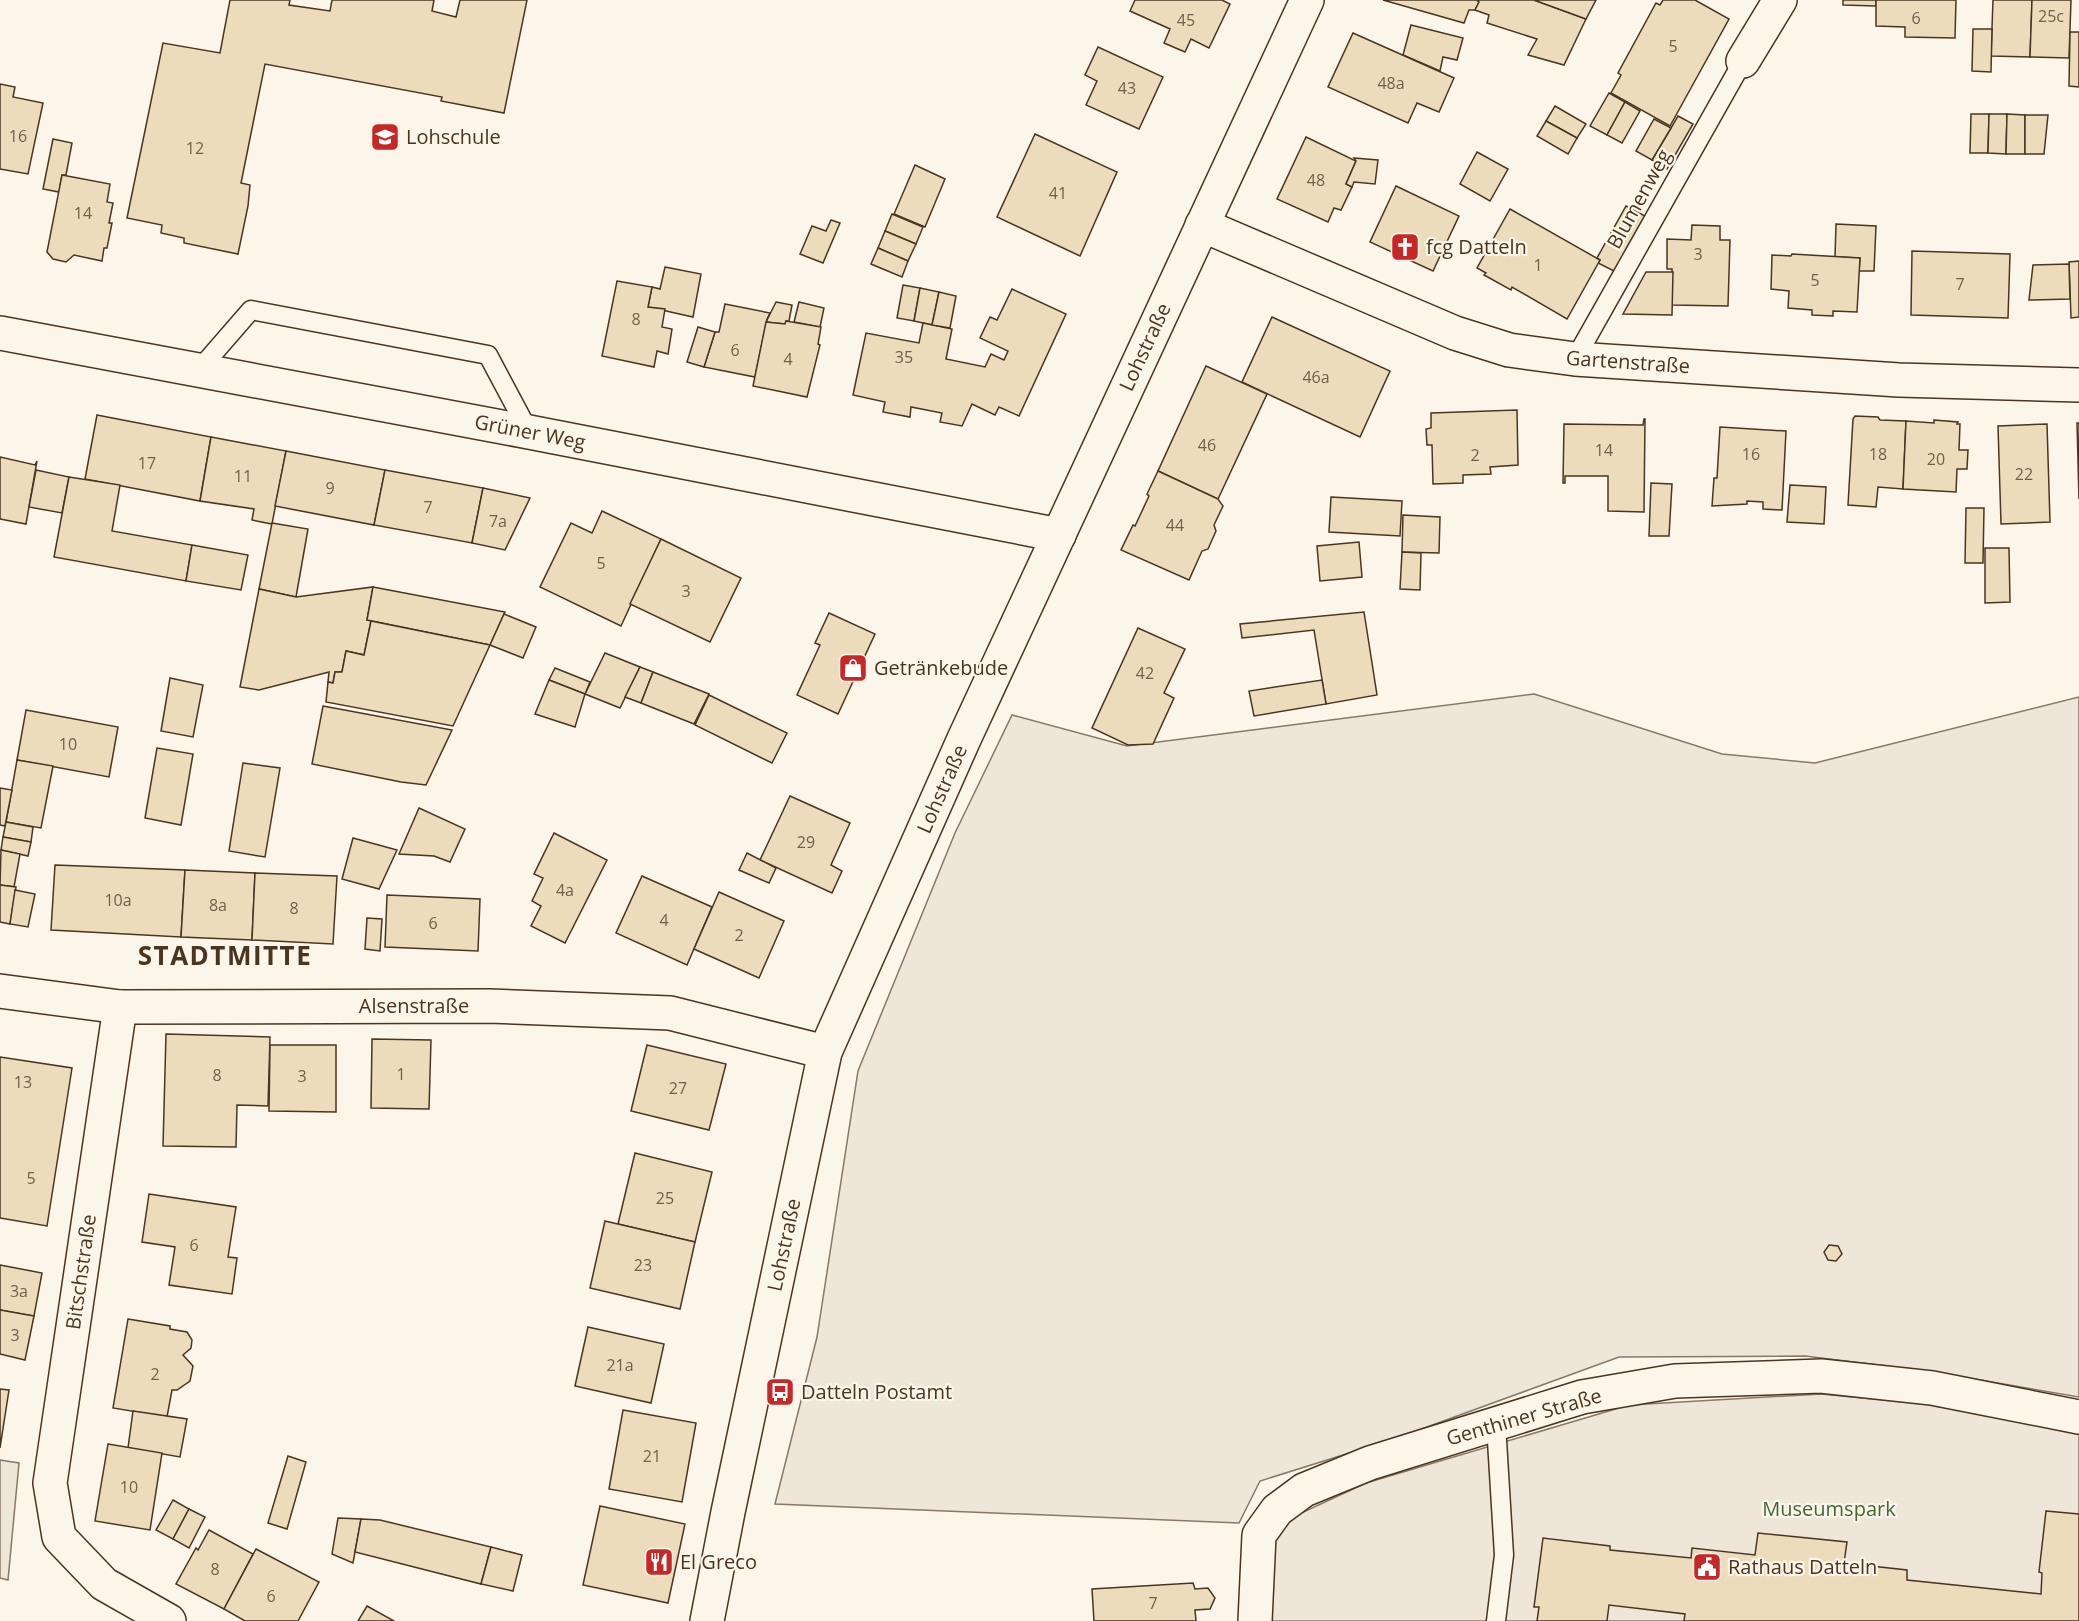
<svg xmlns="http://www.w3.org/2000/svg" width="2079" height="1621" viewBox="0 0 2079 1621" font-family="'Open Sans',sans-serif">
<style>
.green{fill:#ede6d9;stroke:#887966;stroke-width:1.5}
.building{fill:#ecdcbc;stroke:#4a3520;stroke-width:1.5}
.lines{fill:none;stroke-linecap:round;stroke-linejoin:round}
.lane-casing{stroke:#4a3520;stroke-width:21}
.street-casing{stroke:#4a3520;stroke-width:36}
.lane{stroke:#fbf6e9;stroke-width:18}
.street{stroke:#fbf6e9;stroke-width:33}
.labels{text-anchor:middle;stroke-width:4.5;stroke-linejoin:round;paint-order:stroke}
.number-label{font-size:16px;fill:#725f47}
.poi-label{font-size:20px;fill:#4a3520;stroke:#fbf6e9;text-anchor:start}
.street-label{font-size:20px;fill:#4a3520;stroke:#fbf6e9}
.park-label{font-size:20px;fill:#436837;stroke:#fbf6e9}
.district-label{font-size:26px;font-weight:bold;letter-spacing:1.5px;fill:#4a3520;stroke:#fbf6e9}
</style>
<rect width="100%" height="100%" fill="#fbf6e9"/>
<g class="green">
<polygon points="1534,694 1722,754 1815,763 2079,697 2079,1397 1928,1371 1805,1356 1619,1357 1394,1439 1260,1481 1239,1523 775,1504 817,1337 858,1071 955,833 1012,715 1127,746"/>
<polygon points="1821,1394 1925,1404 2079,1432 2079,1621 1255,1621 1262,1552 1286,1520 1366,1483 1629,1405"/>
<polygon points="0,1460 19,1463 8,1580 0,1578"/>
</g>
<g class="building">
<polygon points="230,0 290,0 289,5 330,11 332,0 434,0 432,11 456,17 460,0 527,0 504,113 441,101 442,97 265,64 241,183 250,185 248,206 238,254 184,243 184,238 161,233 162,225 127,218 163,43 220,53"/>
<polygon points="1135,0 1222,0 1230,4 1209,48 1191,39 1185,52 1164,43 1170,29 1130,11"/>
<polygon points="1383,0 1477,0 1479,2 1475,10 1469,10 1464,23"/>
<polygon points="1477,0 1534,0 1586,19 1564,65 1528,55 1537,39 1487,23 1489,15 1475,10 1479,2"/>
<polygon points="1534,0 1596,0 1586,19"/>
<polygon points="1663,0 1695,0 1729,19 1670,126 1611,93 1621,75 1618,73 1656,3 1660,5"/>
<polygon points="1843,0 1876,0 1876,6 1843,5"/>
<polygon points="1876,0 1956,0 1955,38 1905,37 1905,27 1876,26"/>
<polygon points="1993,0 2032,0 2030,57 1991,56"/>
<polygon points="2032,0 2071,0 2069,58 2030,57"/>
<polygon points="1411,25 1463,38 1457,60 1443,57 1440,71 1403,55"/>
<polygon points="1973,29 1992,29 1991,72 1972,71"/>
<polygon points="2070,32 2079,32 2079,87 2069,86"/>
<polygon points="1353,33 1454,78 1439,112 1417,103 1408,123 1328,87"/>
<polygon points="1098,47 1163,77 1139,129 1086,105 1097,81 1085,75"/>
<polygon points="0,84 15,87 13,97 43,103 28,174 0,169"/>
<polygon points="1609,93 1625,102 1607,135 1590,126"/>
<polygon points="1625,102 1640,111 1622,143 1607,135"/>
<polygon points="1555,106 1586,124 1577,138 1546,121"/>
<polygon points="1971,114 1989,114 1988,153 1970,153"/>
<polygon points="1989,114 2007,114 2006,154 1988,153"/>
<polygon points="2007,114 2025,115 2025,154 2006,154"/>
<polygon points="2025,115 2048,115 2044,154 2025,154"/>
<polygon points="1678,116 1693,124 1667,169 1652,160"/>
<polygon points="1654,119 1671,128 1652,160 1636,151"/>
<polygon points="1546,121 1577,138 1568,154 1537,136"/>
<polygon points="1035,134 1117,172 1080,256 997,217"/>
<polygon points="1306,137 1356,161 1346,184 1352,187 1341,210 1334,208 1328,222 1277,199"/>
<polygon points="53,139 72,143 66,175 62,175 59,192 43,189"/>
<polygon points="1477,152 1508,169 1490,201 1460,184"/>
<polygon points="1354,158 1378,160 1375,184 1354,182 1352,187 1346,184 1356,161"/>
<polygon points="915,165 945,179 925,227 894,214"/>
<polygon points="62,175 110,184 107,202 113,203 109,223 112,223 107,248 104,248 102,261 74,255 66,262 53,259 47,252"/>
<polygon points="1396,186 1459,216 1433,271 1370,242"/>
<polygon points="1626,206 1645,216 1614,271 1598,263 1600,260 1597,258"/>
<polygon points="1510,209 1600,260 1567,319 1512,287 1511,290 1484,275 1486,273 1477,268"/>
<polygon points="892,214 923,227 916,244 885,231"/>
<polygon points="831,220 840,223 823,263 800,254 812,226 826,231"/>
<polygon points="1836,224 1876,226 1874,271 1859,271 1860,258 1835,257"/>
<polygon points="1692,225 1720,226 1720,240 1730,240 1728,306 1672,305 1672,269 1667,269 1667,239 1691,240"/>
<polygon points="885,231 916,244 908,261 878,248"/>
<polygon points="878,248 908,261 902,277 871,264"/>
<polygon points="1912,251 2010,254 2008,318 1911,315"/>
<polygon points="1792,254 1860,258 1857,312 1833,311 1833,316 1812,315 1812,310 1788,308 1789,291 1771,289 1772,255 1791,256"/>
<polygon points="2079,261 2079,317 2071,318 2069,262"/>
<polygon points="2069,264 2070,299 2029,300 2033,265"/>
<polygon points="665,267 701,274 693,317 648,307 652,287 660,289"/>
<polygon points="1646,272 1673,272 1672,315 1623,314"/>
<polygon points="617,281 652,287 648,307 665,309 662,327 672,329 668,354 657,351 654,367 602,356"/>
<polygon points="903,285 920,288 914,321 897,318"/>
<polygon points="920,288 939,292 932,325 914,321"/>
<polygon points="1012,289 1066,314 1019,416 999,407 995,415 972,404 962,426 940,422 942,413 911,407 910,417 883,412 885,402 853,395 866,333 919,343 923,323 952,329 946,359 985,367 991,354 1004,360 1008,351 980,338 990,317 997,320"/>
<polygon points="939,292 956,296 950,328 932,325"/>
<polygon points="776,302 792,305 789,321 786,321 785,324 766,322"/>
<polygon points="799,302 824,308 820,327 794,322"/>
<polygon points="725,304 770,313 767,319 755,377 704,367 715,332 719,332"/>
<polygon points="1272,317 1390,371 1360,437 1242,382"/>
<polygon points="786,321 821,327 818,344 820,345 807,397 753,386 766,322 785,324"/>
<polygon points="698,327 715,332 704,367 687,362"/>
<polygon points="1206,366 1267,394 1218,499 1158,471"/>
<polygon points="1517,410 1518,465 1490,467 1491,474 1463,475 1463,483 1433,484 1432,445 1427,445 1426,429 1431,428 1431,413"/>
<polygon points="97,415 211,437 200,501 85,479"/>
<polygon points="1855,416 1878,417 1880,420 1906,421 1903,489 1878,487 1876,507 1848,505 1853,419"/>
<polygon points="1644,419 1645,419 1644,512 1608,511 1608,476 1565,476 1565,483 1563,483 1564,424 1643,425"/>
<polygon points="1934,420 1958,422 1957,424 1960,424 1959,450 1968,450 1967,469 1957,469 1956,492 1903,489 1906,421 1934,423"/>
<polygon points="2077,423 2079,423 2079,499"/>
<polygon points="2047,424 2050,522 2001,524 1998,426"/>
<polygon points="1720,427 1786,431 1782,510 1763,509 1763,502 1747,501 1747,504 1712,506 1714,478 1717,478"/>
<polygon points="211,437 286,451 272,524 252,520 254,509 200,501"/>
<polygon points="286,451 385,470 374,525 275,506"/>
<polygon points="0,457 35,465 37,461 26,524 0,519"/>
<polygon points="36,470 69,477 62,513 29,507"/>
<polygon points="385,470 483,488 472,543 374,525"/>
<polygon points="1158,471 1218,499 1223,506 1214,525 1216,531 1208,549 1202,551 1189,580 1121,550 1133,525 1135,526 1149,496 1147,494"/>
<polygon points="69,477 120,485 112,531 192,545 186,581 54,557"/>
<polygon points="1651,483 1672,484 1669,536 1649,536"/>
<polygon points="1790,485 1826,487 1824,524 1787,522"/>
<polygon points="483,488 530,498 505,550 472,543"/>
<polygon points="1331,497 1402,501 1400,536 1329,532"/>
<polygon points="1966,508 1984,508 1983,563 1965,563"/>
<polygon points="602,511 661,539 621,626 540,587 571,523 592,533"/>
<polygon points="1403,515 1440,517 1439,553 1402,552"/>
<polygon points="272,523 308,529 296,597 259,589"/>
<polygon points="661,539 741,578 710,642 630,604"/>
<polygon points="1359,542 1362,577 1320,581 1317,546"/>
<polygon points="192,545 248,555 241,590 186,581"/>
<polygon points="1985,548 2009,548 2010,602 1985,603"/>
<polygon points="1402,552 1421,553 1420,590 1400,589"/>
<polygon points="373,587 367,620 371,621 364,655 346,651 342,672 335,672 333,683 328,682 329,672 259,690 240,687 259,589 296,597"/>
<polygon points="373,587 505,612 490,645 367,620"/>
<polygon points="1364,612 1377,695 1326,704 1314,630 1242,638 1240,624"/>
<polygon points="829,613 875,634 838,714 797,695 820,645 815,643"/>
<polygon points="504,614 536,627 523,658 490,645"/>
<polygon points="371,621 490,645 453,726 326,702 328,682 333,683 335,672 342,672 346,651 364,655"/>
<polygon points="1138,628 1185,649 1164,693 1174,698 1153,744 1128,745 1092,728"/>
<polygon points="605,653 640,667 620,708 585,694"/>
<polygon points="640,667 653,672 641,703 625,697"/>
<polygon points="555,668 590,682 585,694 549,680"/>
<polygon points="653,672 709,694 694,724 641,703"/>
<polygon points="170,678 203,685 193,737 161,731"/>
<polygon points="549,680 585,694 575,727 535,714"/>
<polygon points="1322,680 1326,704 1254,716 1249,691"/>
<polygon points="709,695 787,733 772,763 695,725"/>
<polygon points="323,706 452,730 426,785 401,782 312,764"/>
<polygon points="26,710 118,727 109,777 17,760"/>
<polygon points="157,748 193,754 181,825 145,818"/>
<polygon points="17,760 53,766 41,828 6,822"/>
<polygon points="243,763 280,768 265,857 229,851"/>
<polygon points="0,788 12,790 5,826 0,825"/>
<polygon points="790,796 850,823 831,865 842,871 832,893 760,860"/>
<polygon points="419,808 465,829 450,862 434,856 399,854"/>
<polygon points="6,822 33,827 31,842 3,837"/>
<polygon points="554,833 607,860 565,943 531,926 541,906 532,901 543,878 534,874"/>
<polygon points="3,837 31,842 28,856 1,850"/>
<polygon points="353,838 397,850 379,889 342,879"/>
<polygon points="1,850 20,854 14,887 0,885"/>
<polygon points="747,853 776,868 769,883 739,870"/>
<polygon points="55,865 185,870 181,937 51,930"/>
<polygon points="185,870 255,873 252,940 181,937"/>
<polygon points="255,873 337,876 333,944 252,940"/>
<polygon points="642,876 712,907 687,965 616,933"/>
<polygon points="0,885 16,887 10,924 0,922"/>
<polygon points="15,890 35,894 28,927 10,924"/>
<polygon points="719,892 784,921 759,978 694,949"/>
<polygon points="387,895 480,899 478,951 385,947"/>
<polygon points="367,918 382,919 380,951 365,949"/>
<polygon points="166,1034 270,1037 268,1106 237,1105 236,1147 163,1146"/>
<polygon points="372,1039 431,1040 429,1109 371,1108"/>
<polygon points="270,1045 336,1045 336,1112 269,1111"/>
<polygon points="647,1045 726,1064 709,1130 631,1111"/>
<polygon points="0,1057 72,1068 47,1226 0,1218"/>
<polygon points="635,1153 712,1172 695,1242 618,1224"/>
<polygon points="149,1194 236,1207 228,1257 237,1258 232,1294 169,1285 175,1247 142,1242"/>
<polygon points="605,1221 695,1242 680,1309 590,1288"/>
<polygon points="1829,1245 1838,1246 1842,1254 1836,1261 1828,1260 1824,1252"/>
<polygon points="0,1265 42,1273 34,1316 0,1310"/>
<polygon points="0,1310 34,1316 25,1360 0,1354"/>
<polygon points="128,1319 170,1326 170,1329 187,1332 192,1340 191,1348 183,1355 193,1366 190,1381 177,1390 172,1390 167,1417 113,1408"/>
<polygon points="588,1327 664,1344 651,1403 575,1386"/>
<polygon points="0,1389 9,1390 0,1448"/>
<polygon points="623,1410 696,1423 682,1502 609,1489"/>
<polygon points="133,1411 187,1419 180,1457 128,1448"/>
<polygon points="108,1444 162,1453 150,1530 95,1521"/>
<polygon points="288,1456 306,1462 287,1529 268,1523"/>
<polygon points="173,1500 189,1509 173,1539 156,1530"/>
<polygon points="600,1506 685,1524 668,1603 583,1585"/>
<polygon points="189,1509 205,1517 189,1548 173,1539"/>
<polygon points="2046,1511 2079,1514 2079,1621 1684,1621 1685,1614 1609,1605 1607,1621 1537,1621 1539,1607 1534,1607 1543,1538 1610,1546 1610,1550 1691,1558 1692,1548 1755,1555 1758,1533 1847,1542 1844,1563 1907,1570 1907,1580 2041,1594 2042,1573 2039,1572"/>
<polygon points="338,1518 361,1519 353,1563 332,1554"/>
<polygon points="361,1519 380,1520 491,1547 481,1584 355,1552"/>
<polygon points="209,1530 253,1554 224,1609 176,1584 196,1548 198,1550"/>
<polygon points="491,1547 522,1555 513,1591 481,1584"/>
<polygon points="256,1549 319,1582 298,1621 245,1621 224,1609"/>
<polygon points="1193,1583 1195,1589 1208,1588 1215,1598 1210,1609 1195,1610 1196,1621 1094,1621 1092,1589"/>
<polygon points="367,1606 394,1621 358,1621"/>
</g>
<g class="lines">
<g class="lane-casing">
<g id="lane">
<polyline points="1575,359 1743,61"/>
<polyline points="198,371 251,310 488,355 529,432"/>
<polyline points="1496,1621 1504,1555 1496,1424"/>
</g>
</g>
<g class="street-casing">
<g id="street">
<polyline points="1743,61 1780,0"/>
<polyline points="1202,225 1455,333 1509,350 1575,359 1899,380 2079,385"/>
<polyline points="0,333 529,432 1059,535"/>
<polyline points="0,991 120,1007 489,1006 670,1013 825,1052"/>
<polyline points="120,1007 50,1483 59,1537 104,1584 169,1621"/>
<polyline points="707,1621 728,1512 825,1052 964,739 1307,0"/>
<polyline points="1255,1621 1259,1535 1277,1510 1304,1490 1370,1463 1582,1397 1675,1381 1821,1376 1932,1388 2079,1417"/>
</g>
</g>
<use href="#lane" class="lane"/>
<use href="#street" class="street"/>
</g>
<defs>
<g id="school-square" transform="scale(1.5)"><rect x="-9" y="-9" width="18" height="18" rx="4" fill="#c62828" stroke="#fbf6e9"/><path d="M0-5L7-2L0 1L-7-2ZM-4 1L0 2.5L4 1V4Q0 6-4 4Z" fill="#fff"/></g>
<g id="church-square" transform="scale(1.5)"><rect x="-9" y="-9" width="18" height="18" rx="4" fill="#c62828" stroke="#fbf6e9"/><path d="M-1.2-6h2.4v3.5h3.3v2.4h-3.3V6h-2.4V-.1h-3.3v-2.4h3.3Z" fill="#fff"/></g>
<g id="shop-square" transform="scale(1.5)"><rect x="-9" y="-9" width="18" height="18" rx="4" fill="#c62828" stroke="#fbf6e9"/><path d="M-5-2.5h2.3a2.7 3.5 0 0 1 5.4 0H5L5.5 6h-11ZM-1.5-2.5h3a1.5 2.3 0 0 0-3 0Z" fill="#fff"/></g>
<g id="bus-square" transform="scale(1.5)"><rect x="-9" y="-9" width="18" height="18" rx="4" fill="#c62828" stroke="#fbf6e9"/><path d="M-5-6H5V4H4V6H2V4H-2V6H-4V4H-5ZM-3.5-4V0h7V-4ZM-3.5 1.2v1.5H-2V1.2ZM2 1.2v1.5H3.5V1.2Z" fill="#fff"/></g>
<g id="restaurant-square" transform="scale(1.5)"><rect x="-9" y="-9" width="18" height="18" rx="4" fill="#c62828" stroke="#fbf6e9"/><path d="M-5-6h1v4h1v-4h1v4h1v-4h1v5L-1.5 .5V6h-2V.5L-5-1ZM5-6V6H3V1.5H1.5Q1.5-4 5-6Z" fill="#fff"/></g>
<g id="civic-square" transform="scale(1.5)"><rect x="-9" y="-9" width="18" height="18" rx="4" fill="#c62828" stroke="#fbf6e9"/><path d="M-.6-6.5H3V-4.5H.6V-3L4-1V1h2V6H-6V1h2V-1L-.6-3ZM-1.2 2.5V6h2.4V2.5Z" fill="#fff"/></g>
</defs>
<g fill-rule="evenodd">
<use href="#school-square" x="385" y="137"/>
<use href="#church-square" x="1405" y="247"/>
<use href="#shop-square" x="853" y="668"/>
<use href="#bus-square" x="780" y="1392"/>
<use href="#restaurant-square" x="659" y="1562"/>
<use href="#civic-square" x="1707" y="1567"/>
</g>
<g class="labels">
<g class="number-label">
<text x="2051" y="22">25c</text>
<text x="1916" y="24">6</text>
<text x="1186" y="26">45</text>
<text x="1673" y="52">5</text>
<text x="1391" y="89">48a</text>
<text x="1127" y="94">43</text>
<text x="18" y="142">16</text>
<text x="195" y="154">12</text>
<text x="1316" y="186">48</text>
<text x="1058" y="199">41</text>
<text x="83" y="219">14</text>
<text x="1698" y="260">3</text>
<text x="1538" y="271">1</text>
<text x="1815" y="286">5</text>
<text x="1960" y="290">7</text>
<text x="636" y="325">8</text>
<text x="735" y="356">6</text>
<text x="904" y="363">35</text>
<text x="788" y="365">4</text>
<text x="1316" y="383">46a</text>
<text x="1207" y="451">46</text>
<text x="1604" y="456">14</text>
<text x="1751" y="460">16</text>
<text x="1878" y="460">18</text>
<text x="1475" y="461">2</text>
<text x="1936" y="465">20</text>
<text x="147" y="469">17</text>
<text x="2024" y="480">22</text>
<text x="243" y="482">11</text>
<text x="330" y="494">9</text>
<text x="428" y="513">7</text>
<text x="498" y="527">7a</text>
<text x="1175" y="531">44</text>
<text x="601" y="569">5</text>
<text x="686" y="597">3</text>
<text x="1145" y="679">42</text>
<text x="68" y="750">10</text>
<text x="806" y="848">29</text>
<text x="565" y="896">4a</text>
<text x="118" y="906">10a</text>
<text x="218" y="911">8a</text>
<text x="294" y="914">8</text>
<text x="664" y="926">4</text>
<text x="433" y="929">6</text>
<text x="739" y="941">2</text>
<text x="401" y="1080">1</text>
<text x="217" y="1081">8</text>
<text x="302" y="1082">3</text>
<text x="23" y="1088">13</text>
<text x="678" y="1094">27</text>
<text x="31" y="1184">5</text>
<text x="665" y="1204">25</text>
<text x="194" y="1251">6</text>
<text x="643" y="1271">23</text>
<text x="19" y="1297">3a</text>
<text x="15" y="1341">3</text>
<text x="620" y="1371">21a</text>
<text x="155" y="1380">2</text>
<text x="652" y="1462">21</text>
<text x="129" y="1493">10</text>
<text x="215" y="1575">8</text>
<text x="271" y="1602">6</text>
<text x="1153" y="1609">7</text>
</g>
<g class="poi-label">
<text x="406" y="144">Lohschule</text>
<text x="1426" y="254">fcg Datteln</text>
<text x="874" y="675">Getränkebude</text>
<text x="801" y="1399">Datteln Postamt</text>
<text x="680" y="1569">El Greco</text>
<text x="1728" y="1574">Rathaus Datteln</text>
</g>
<g class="street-label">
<text transform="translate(1639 199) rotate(-61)" y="7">Blumenweg</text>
<text transform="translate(1145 347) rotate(-65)" y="7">Lohstraße</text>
<text transform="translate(1628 362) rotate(4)" y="7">Gartenstraße</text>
<text transform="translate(530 432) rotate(11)" y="7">Grüner Weg</text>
<text transform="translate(942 789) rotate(-66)" y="7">Lohstraße</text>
<text x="414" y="1013">Alsenstraße</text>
<text transform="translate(784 1245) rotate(-78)" y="7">Lohstraße</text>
<text transform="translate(81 1272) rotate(-82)" y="7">Bitschstraße</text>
<text transform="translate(1524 1417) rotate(-16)" y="7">Genthiner Straße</text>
</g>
<g class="park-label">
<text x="1829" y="1516">Museumspark</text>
</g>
<g class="district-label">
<text x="225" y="965">STADTMITTE</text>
</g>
</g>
</svg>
